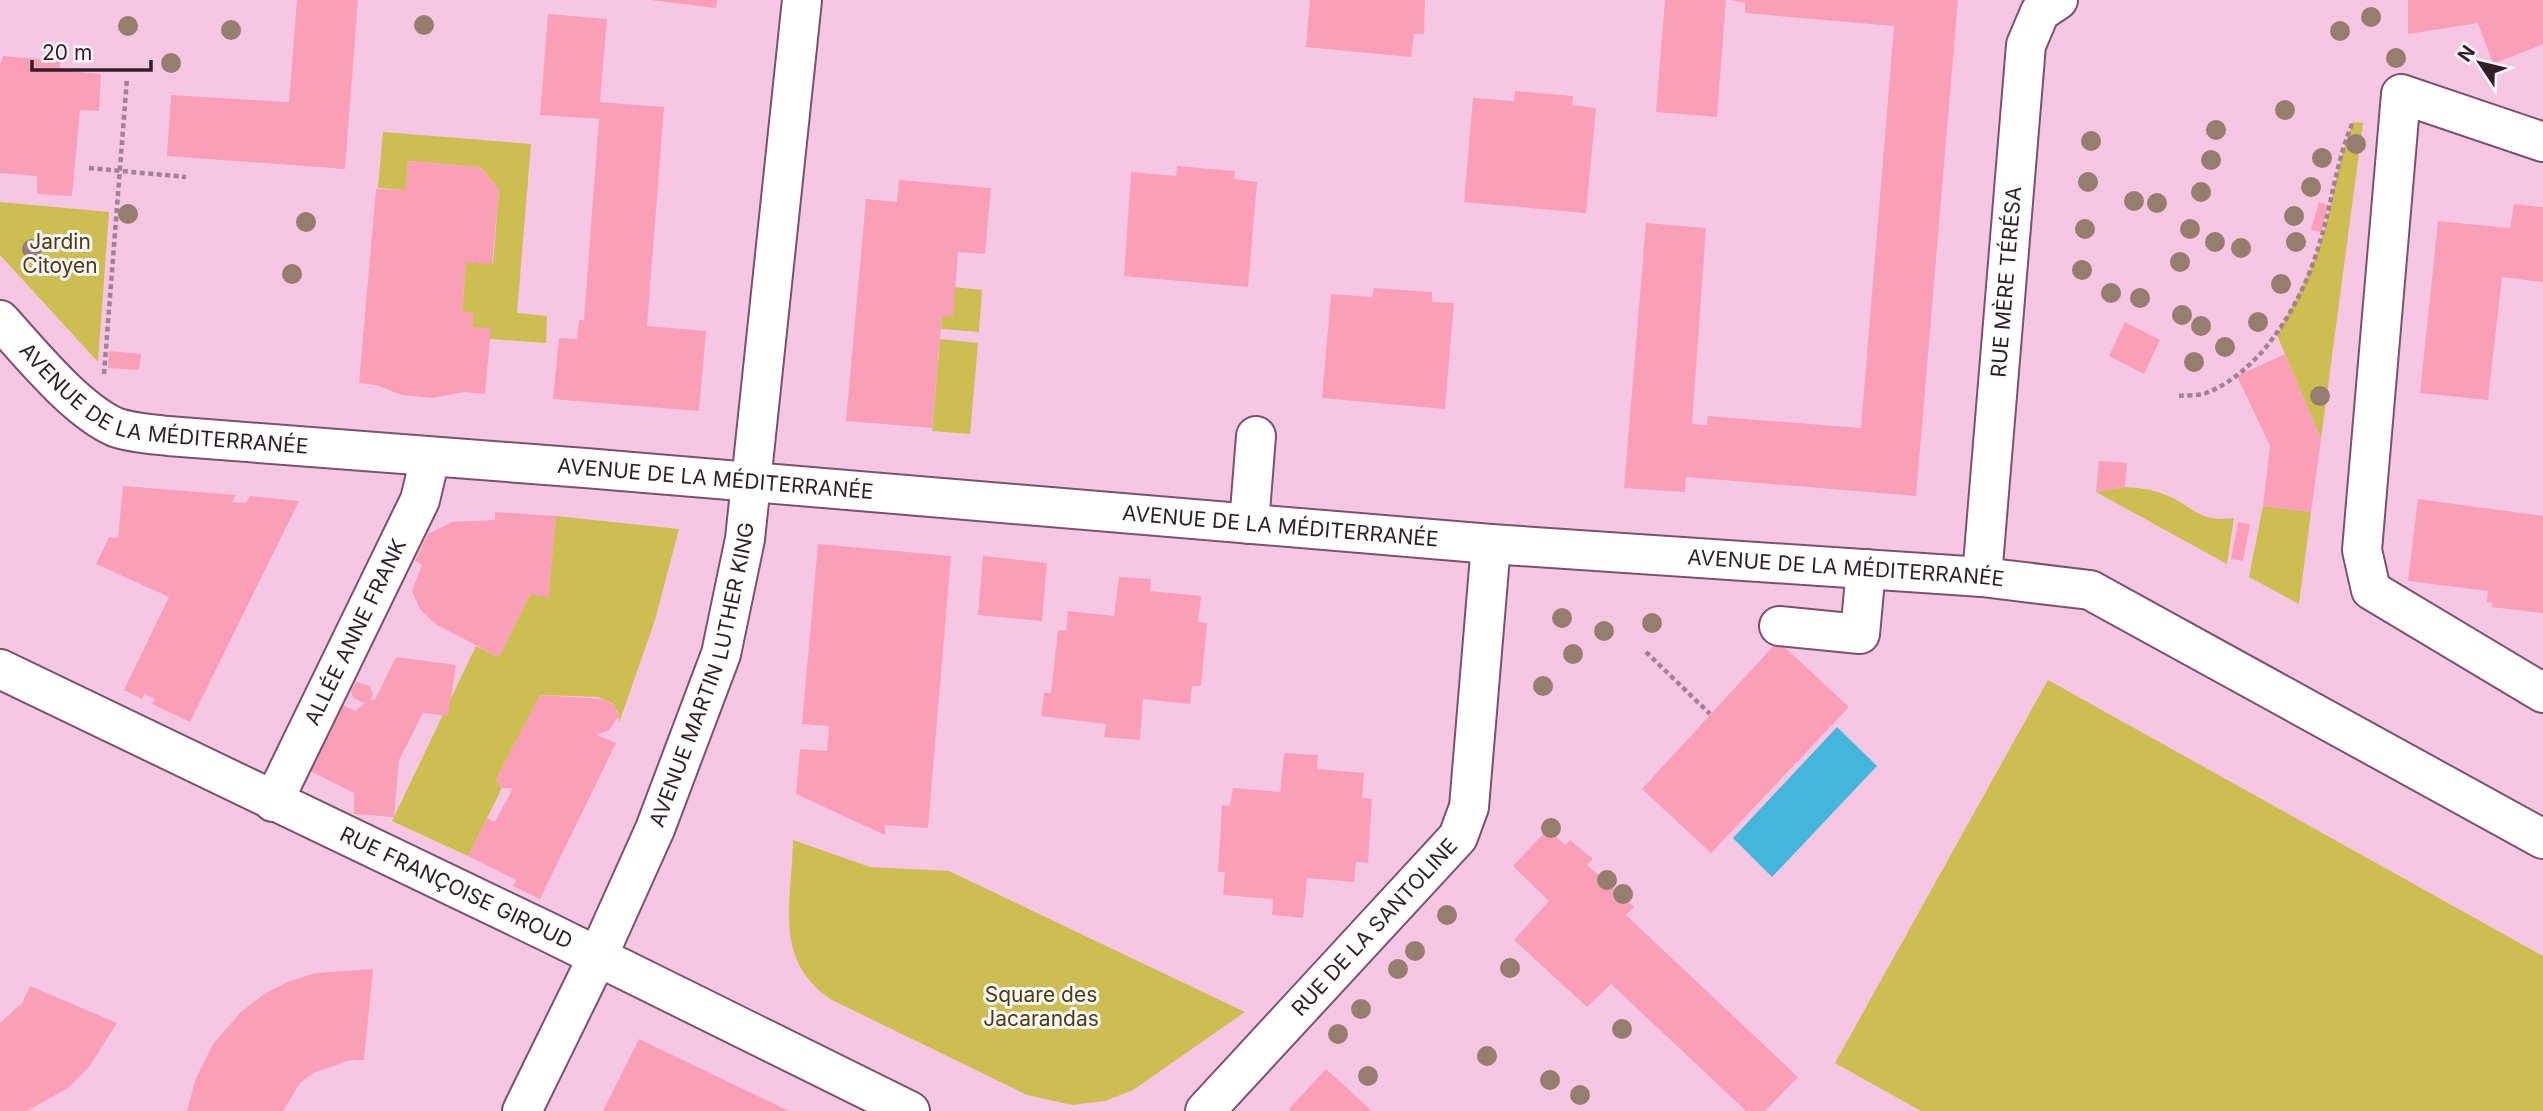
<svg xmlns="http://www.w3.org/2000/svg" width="2543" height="1111" viewBox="0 0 2543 1111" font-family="Inter,sans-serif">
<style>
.green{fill:#ccbe51}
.water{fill:#43b6d9}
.building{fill:#fb9fb9}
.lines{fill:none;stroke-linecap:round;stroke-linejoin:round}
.minor-casing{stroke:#7a526b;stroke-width:42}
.path{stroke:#a38095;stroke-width:4.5;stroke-dasharray:5 3.5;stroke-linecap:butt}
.minor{stroke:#fff;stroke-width:38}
.tree{fill:#967d6e}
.labels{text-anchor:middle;stroke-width:6;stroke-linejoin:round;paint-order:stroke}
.park-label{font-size:21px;fill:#47410e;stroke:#fff5fb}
.street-label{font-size:21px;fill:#301f29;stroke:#fff5fb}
</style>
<rect width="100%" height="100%" fill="#f6c7e3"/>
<g class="green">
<path d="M2353 122 2363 123 2321 439 2277 335C2292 306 2308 278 2319 247 2333 206 2336 162 2353 122Z"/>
<polygon points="383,132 531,144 517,313 547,316 546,343 490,339 472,327 473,313 462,312 466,262 493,263 499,189 480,167 408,161 406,190 378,188"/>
<polygon points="0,202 109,212 98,362 0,255"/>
<polygon points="945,286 982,290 979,332 941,329"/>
<polygon points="940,339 978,343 970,434 932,431"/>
<path d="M2125 487C2138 488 2151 489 2163 494 2194 505 2196 523 2234 518L2227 564 2096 492Z"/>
<polygon points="2263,506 2311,512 2299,604 2249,577"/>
<polygon points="556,516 679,529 655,620 619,723 618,711 612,703 598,697 540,695 496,780 502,788 468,856 392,821 476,646 499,657 530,594 548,597"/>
<polygon points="2048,680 2543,956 2543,1111 1921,1111 1835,1063"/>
<path d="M793 840 870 867 949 871 1245 1012 1133 1090 1105 1101 1072 1105 1027 1095 832 1000C772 961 792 902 793 840Z"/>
</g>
<polygon class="water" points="1837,727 1877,766 1772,877 1733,838"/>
<g class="building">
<polygon points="297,0 358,0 345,169 167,156 171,95 289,102"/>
<polygon points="650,0 717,0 716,8"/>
<polygon points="1310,0 1425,0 1424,34 1414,34 1411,57 1306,47"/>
<polygon points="1665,0 1726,0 1717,117 1656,112"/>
<polygon points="1731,0 1958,0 1916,496 1686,477 1685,492 1624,488 1646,223 1706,228 1692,424 1707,425 1708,416 1861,428 1894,26 1745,13 1745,3"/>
<polygon points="2408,0 2543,0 2543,44 2493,64 2478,23 2408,34"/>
<polygon points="548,14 607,19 600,102 664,107 647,326 706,331 699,411 553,399 559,338 577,339 579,320 584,320 599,119 540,115"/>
<polygon points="3,56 60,61 60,70 101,74 99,111 80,110 72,196 37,194 37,176 0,173 0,65"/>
<polygon points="1515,91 1573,96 1572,105 1596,108 1586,213 1464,202 1473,98 1514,101"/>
<polygon points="408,161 480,167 499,189 492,264 466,262 462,312 473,313 472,327 491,328 485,394 464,392 432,398 402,395 376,385 359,383 376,189 406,190"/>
<polygon points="1177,166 1235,171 1234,179 1257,182 1248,287 1124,276 1131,172 1176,176"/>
<polygon points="899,180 991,188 985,254 958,252 953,317 942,316 932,428 846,421 866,199 897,202"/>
<polygon points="2319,202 2328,205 2321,232 2311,230"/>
<polygon points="2514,204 2543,207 2543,282 2502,277 2488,400 2420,393 2438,221 2510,228"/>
<polygon points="1374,288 1432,292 1432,302 1454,303 1445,409 1322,398 1331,294 1372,297"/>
<polygon points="2125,322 2160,340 2144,374 2109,356"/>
<polygon points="109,351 141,354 139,370 108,368"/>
<polygon points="2285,354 2321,439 2311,512 2263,506 2270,446 2237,376"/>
<polygon points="2099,461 2127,463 2125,487 2096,492"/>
<polygon points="123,486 236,495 232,502 246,503 250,496 299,501 190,722 152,704 155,699 144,694 142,699 124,690 169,597 96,564 109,537 118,538"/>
<polygon points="2418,499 2543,516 2543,613 2491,607 2493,603 2487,602 2488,591 2408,581"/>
<polygon points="495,512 556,516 548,598 530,594 499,657 435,624 420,609 412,591 422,565 415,561 428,534 452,522 495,520"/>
<polygon points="2238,522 2250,524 2243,561 2231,559"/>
<polygon points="818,544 951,556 928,828 885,825 885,835 796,794 800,749 827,751 829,726 802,724"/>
<polygon points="983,556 1047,563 1042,621 978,615"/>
<polygon points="1119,577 1151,579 1150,591 1201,596 1198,622 1207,623 1201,686 1192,686 1190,704 1143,699 1140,740 1104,737 1106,724 1041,716 1044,693 1051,693 1058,630 1066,631 1068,611 1114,616"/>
<polygon points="1778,641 1849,707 1711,853 1642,789"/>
<polygon points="396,657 456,665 448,716 423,713 399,760 394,817 354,814 354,793 310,771 305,777 341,704 356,711 364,703 353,698 351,691 356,682 370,686 373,694 370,700 375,700"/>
<polygon points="540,695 604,699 615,706 619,716 609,730 597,735 616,743 540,899 513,886 516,880 468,856 487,818 495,822 513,788 502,788 496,780"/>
<polygon points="1284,753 1318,755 1317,769 1364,773 1362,798 1372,799 1368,863 1356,862 1354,882 1307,878 1303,918 1272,915 1273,899 1223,895 1225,872 1218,872 1222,805 1230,806 1233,788 1280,792"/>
<polygon points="1548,829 1565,845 1570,840 1593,859 1587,865 1634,907 1626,915 1798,1077 1765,1111 1746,1111 1611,984 1587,1007 1514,940 1549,901 1513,866"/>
<polygon points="373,969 364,1060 351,1060 313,1073 300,1083 283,1111 187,1111 196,1078 213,1044 241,1012 264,994 287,982 316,973"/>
<polygon points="30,986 117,1023 89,1067 68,1088 27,1111 0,1111 0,1023 22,1003"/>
<polygon points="639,1039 789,1111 603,1111"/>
<polygon points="1326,1069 1372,1111 1291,1111 1289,1109"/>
</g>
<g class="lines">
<g class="minor-casing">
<g id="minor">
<polyline points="2543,142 2401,94 2362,550 2371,590 2543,693"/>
<path id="s1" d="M0 320C30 353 75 409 115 427 131 433 151 434 168 436L585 468 1491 544 1982 577 2090 590 2543 839"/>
<polyline points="1249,524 1256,436"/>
<path id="s2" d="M1982 577 2026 45 2040 12 2058 0"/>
<polyline points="1779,626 1860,634 1866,569"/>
<path id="s3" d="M0 669 548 932 910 1111"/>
<path id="s4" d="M273 802 420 500 430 458"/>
<path id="s5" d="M522 1111 597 958 655 829 721 654 745 539 802 0"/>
<path id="s6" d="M1205 1111 1458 837 1469 807 1491 544"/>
</g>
</g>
<g class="path">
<polyline points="89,168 186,177"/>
<polyline points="104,374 127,78"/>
<path d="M2179 396C2187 395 2198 396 2206 393 2263 371 2303 300 2319 245 2332 204 2336 161 2353 122"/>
<polyline points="1646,652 1710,714"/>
</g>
<use href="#minor" class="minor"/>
</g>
<g class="tree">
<circle cx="2371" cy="17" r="10"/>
<circle cx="424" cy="25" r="10"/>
<circle cx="128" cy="26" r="10"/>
<circle cx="231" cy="30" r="10"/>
<circle cx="2340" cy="31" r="10"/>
<circle cx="2396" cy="58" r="10"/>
<circle cx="171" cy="63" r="10"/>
<circle cx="2285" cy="110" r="10"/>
<circle cx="2216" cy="130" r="10"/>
<circle cx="2091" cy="141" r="10"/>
<circle cx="2356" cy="144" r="10"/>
<circle cx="2322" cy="158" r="10"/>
<circle cx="2211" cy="160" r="10"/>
<circle cx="2088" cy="182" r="10"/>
<circle cx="2311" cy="187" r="10"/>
<circle cx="2201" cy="192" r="10"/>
<circle cx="2134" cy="201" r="10"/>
<circle cx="2157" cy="203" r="10"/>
<circle cx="128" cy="214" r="10"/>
<circle cx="2294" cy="216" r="10"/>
<circle cx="306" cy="222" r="10"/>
<circle cx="2085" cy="229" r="10"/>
<circle cx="2190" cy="229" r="10"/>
<circle cx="2215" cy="242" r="10"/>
<circle cx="2296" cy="242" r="10"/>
<circle cx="2241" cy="248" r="10"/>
<circle cx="32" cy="249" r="10"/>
<circle cx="2180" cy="262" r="10"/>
<circle cx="2082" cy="270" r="10"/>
<circle cx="292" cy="274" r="10"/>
<circle cx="2281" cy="284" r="10"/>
<circle cx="2111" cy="293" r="10"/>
<circle cx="2140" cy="298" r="10"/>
<circle cx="2182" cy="315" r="10"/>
<circle cx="2258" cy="322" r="10"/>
<circle cx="2201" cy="326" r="10"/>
<circle cx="2225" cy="347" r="10"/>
<circle cx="2194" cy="362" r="10"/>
<circle cx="2320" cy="396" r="10"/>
<circle cx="1562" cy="618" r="10"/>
<circle cx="1652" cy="623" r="10"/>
<circle cx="1604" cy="631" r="10"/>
<circle cx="1573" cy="654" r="10"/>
<circle cx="1543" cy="686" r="10"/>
<circle cx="1551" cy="828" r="10"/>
<circle cx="1607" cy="880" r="10"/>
<circle cx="1623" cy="894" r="10"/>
<circle cx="1447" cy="915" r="10"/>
<circle cx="1415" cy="951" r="10"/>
<circle cx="1510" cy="968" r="10"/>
<circle cx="1398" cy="969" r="10"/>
<circle cx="1361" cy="1009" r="10"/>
<circle cx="1622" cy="1029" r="10"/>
<circle cx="1338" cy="1034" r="10"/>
<circle cx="1487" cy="1056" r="10"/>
<circle cx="1368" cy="1076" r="10"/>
<circle cx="1550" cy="1080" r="10"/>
<circle cx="1580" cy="1095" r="10"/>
</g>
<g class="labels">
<g class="park-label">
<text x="60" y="249">Jardin<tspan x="60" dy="24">Citoyen</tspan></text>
<text x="1041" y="1002">Square des<tspan x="1041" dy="24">Jacarandas</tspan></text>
</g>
<g class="street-label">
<text dy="7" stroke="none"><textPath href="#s2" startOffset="296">RUE MÈRE TÉRÉSA</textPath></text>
<text dy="7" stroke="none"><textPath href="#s1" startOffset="194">AVENUE DE LA MÉDITERRANÉE</textPath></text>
<text dy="7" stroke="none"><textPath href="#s1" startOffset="761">AVENUE DE LA MÉDITERRANÉE</textPath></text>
<text dy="7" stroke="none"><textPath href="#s1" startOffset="1328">AVENUE DE LA MÉDITERRANÉE</textPath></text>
<text dy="7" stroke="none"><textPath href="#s1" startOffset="1895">AVENUE DE LA MÉDITERRANÉE</textPath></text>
<text dy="7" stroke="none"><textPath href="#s4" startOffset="189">ALLÉE ANNE FRANK</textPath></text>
<text dy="7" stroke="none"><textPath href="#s5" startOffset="474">AVENUE MARTIN LUTHER KING</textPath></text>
<text dy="7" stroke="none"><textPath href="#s3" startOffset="506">RUE FRANÇOISE GIROUD</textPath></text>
<text dy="7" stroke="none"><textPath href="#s6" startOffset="250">RUE DE LA SANTOLINE</textPath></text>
</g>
</g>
<g transform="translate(2480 63) rotate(305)" stroke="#fff5fb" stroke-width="5" paint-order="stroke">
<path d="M0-5L12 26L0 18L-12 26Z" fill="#301f29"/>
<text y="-10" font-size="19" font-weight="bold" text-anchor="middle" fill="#301f29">N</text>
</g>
<path d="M32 60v10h119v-10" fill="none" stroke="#301f29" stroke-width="3.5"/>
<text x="42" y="60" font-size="21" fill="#301f29" stroke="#fff5fb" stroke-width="5" paint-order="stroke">20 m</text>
</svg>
